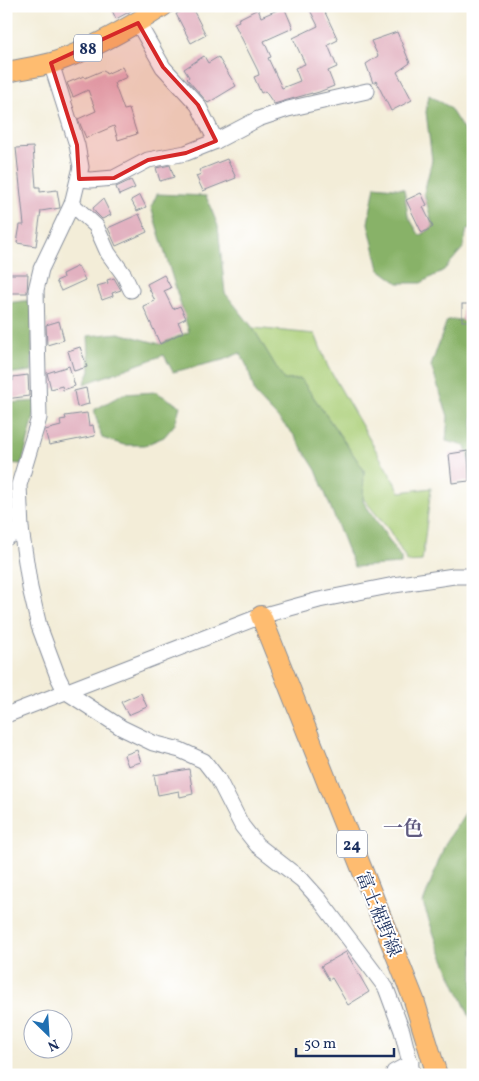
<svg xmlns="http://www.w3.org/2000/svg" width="479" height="1081" viewBox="0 0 479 1081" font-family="Vollkorn,'Noto Serif JP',serif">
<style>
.green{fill:#abcf78;stroke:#637f6b}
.forest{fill:#88b268;stroke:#527063}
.building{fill:#e2b1c0}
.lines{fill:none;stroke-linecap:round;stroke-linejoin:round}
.minor-casing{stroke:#878e9b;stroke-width:17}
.major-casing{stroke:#878e9b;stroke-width:22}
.minor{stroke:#fff;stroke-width:15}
.major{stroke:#febc70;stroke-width:20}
.marked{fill:#d62828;fill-opacity:0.2;stroke:#d62828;stroke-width:4;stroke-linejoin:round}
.labels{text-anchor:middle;stroke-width:4;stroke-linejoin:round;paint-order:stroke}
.shield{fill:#fff;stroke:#5f6d8e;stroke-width:1}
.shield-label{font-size:16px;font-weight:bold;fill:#1b2f5e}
.street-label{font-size:18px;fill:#1b2f5e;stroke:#fff}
.quarter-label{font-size:20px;font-weight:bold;fill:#615c80;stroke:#fff}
</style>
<rect width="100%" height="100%" fill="#fff"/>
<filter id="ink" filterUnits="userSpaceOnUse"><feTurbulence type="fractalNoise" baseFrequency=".02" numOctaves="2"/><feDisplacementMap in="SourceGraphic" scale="10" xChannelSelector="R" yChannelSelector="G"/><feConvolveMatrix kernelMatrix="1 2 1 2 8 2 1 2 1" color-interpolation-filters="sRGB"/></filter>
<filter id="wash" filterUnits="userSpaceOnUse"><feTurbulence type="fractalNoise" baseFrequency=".0096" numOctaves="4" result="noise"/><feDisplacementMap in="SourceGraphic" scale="20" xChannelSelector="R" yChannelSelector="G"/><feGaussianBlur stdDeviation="1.12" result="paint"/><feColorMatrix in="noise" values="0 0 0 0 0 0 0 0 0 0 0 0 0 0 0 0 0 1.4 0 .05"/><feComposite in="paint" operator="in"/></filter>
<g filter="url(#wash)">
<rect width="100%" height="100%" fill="#f3edd8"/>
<polygon class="green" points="253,328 315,334 328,367 400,492 431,488 422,561 406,562 405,557 389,530 362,497 364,470 301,379 284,381"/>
<g class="forest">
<polygon points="429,95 449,107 473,145 473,228 467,229 463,248 444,270 421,283 398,283 379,269 368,223 375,186 404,189 408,216 420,236 433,227 424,193 432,160 426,112"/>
<polygon points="157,194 206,196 218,226 225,293 253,328 284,380 301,379 364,470 363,501 401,558 401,564 354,567 316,470 293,434 255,394 248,368 240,353 223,360 173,372 164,355 84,384 90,371 88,336 119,333 160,344 189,332 151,207"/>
<polygon points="32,300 32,371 6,374 6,303"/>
<polygon points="447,320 473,320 473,473 465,446 446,441 448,416 431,366"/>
<polygon points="156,392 180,406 175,424 164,437 145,445 124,445 102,438 94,410 123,394"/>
<polygon points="38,401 22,464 6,463 6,403"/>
<polygon points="473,801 473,1024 438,946 423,903 445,844"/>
</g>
<g id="blocks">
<g class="building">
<polygon points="110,6 140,6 116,19"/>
<polygon points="191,6 206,35 191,43 176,14"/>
<polygon points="308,6 322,6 338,40 328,45 337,67 328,71 334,86 319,92 312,94 312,93 274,104 265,91 261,93 254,77 259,75 258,71 234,23 239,21 238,19 258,9 261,17 284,7 293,28 264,41 271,57 268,58 282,88 300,81 295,68 305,64 293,38 318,26"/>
<polygon points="397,32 410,63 397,72 412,100 391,111 376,81 373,83 366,64 378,56 371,41"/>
<polygon points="204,56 208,63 218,57 236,86 208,103 187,79 189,77 184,69"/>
<polygon points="122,67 127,77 114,83 124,110 129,109 137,134 118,140 114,126 86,138 78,119 96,111 88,90 73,97 67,83 84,76 85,78 104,70 106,74"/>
<polygon points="33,147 36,187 40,187 40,192 57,190 60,208 41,211 36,246 17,243 20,225 24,225 16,148"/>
<polygon points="227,159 236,178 203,191 196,176 201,174 199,170"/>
<polygon points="170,165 174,177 160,181 156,168"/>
<polygon points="131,180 135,188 119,195 116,187"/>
<polygon points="421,193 427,205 423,207 433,227 422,233 406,200"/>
<polygon points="140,195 146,207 137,211 131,200"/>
<polygon points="103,199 111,215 102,219 95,212 93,208"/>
<polygon points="139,214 147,232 116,246 108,228"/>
<polygon points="78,266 85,280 61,291 56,281 63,278 62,274"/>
<polygon points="6,274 28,274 27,293 6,293"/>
<polygon points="164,275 171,288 164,291 173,309 180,306 186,318 178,322 183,332 160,344 143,306 155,301 147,284"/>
<polygon points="114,278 121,290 112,293 113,296 102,300 97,286 108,283 107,280"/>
<rect x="462" y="304" width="11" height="17"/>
<polygon points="59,321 64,340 47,345 46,325"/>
<polygon points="80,347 87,367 74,371 68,351"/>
<polygon points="69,366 75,386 63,390 62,386 51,389 47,373"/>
<polygon points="28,375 29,396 6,399 6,382 13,381 13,377"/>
<polygon points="86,388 89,404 77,407 74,391"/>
<polygon points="87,413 89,426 93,425 95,436 49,445 45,430 61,426 60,420 66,419 65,416"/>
<polygon points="468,451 469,481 452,483 449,454"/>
<polygon points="141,693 147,707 128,715 121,702"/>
<polygon points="137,750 141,762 128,766 124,755"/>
<polygon points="189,769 193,794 180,797 179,791 158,795 154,775"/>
<polygon points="346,952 369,992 348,1005 332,978 329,980 321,966"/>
</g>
</g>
</g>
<g filter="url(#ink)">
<use href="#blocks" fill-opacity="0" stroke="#878e9b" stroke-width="1"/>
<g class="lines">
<g class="minor-casing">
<g id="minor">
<polyline points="138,23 163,67 198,105 216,141"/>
<polyline points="51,63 77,145 81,167 72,204 41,269 36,290 39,418 19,485 21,529 30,588 39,626 58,677 65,691 122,728 153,743 180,750 204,761 218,779 242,826 257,845 302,880 319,899 386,988 402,1031 413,1075"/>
<polyline points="79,179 91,180 114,178 148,160 186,153 216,141 258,119 288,109 367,91"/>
<polyline points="72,204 96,226 108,253 124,275 131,290"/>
<polyline points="6,538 21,529"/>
<polyline points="6,715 261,616 319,600 394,585 454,576 473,576"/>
<polyline points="395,1075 394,1072 411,1063"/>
</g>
</g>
<g class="major-casing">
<g id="major">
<path d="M6 72C21 69 37 67 52 63 91 50 129 28 163 6"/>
<polyline points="261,616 414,1000 437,1075"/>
</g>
</g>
<use href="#minor" class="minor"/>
<use href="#major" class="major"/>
</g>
</g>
<path class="marked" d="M138 23 163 67 198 105 216 141 186 153 148 160 114 178 79 179 77 145 51 63Z"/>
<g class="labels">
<g class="shield">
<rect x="74" y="34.5" width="28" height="27" rx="4"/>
<rect x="337" y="830.5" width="30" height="27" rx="4"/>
</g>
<g class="shield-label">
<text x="88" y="54">88</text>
<text x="352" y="850">24</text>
</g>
<g class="street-label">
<text transform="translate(379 914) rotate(68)" y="6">富士裾野線</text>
</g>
<g class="quarter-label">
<text x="403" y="835">一色</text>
</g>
</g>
<rect width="479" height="1081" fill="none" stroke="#fff" stroke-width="25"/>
<g transform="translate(48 1034) rotate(155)"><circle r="24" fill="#ffffff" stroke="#a4acbf"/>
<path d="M0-4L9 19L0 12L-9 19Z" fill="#1f6fb2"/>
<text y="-8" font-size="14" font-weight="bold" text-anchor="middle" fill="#1b2f5e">N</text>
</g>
<path d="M296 1048v8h98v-8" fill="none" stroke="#1b2f5e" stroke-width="2.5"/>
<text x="304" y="1048" font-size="15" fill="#1b2f5e" stroke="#ffffff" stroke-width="4" paint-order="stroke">50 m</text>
</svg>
